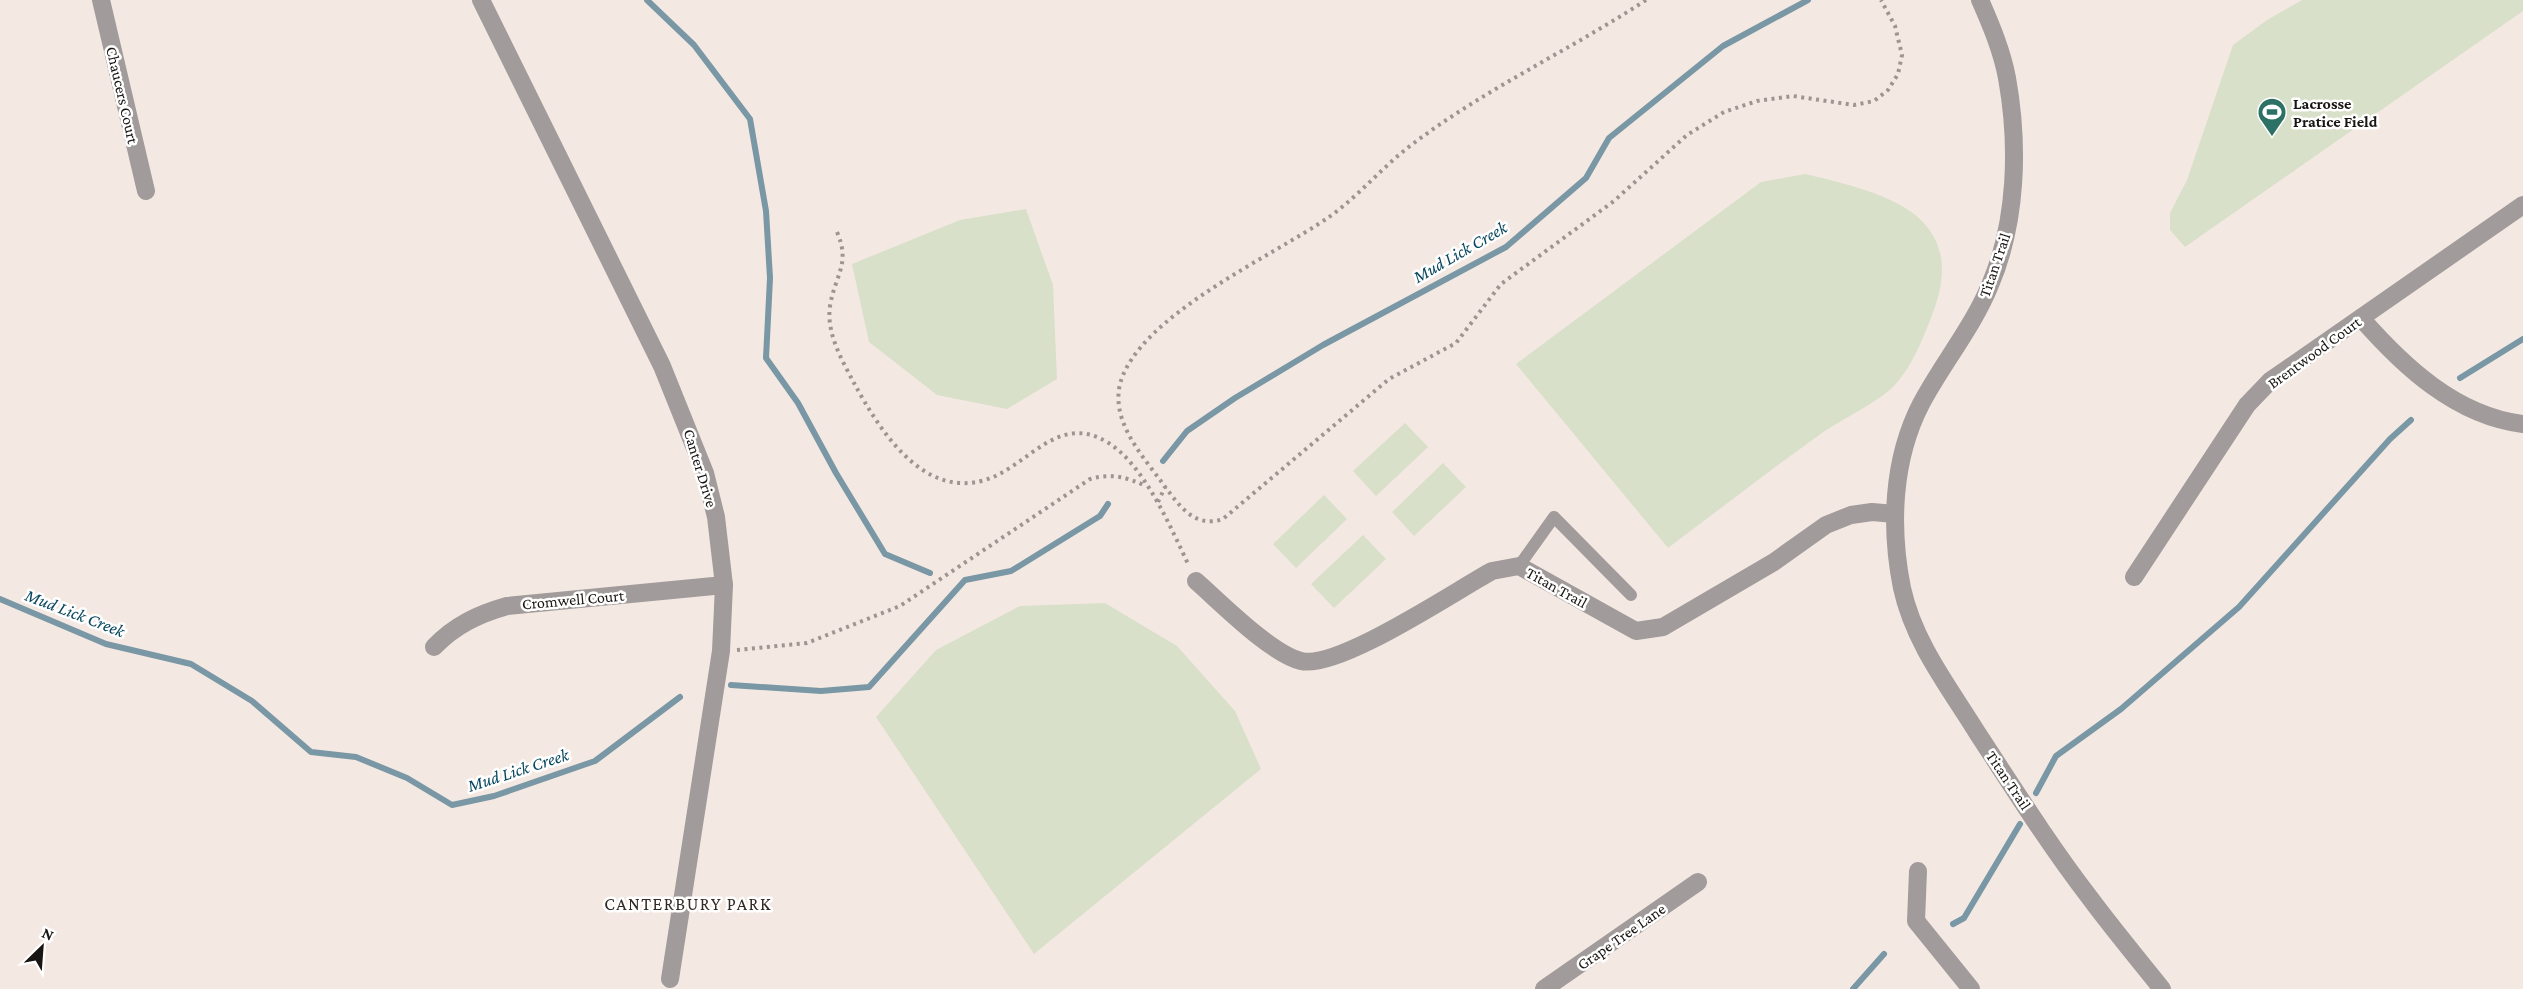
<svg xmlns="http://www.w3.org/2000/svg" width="2523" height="989" viewBox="0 0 2523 989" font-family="'Crimson Pro',serif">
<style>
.green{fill:#d8e0c9}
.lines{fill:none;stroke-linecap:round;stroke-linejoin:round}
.stream{stroke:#7997a5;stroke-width:6}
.path{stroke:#9e9590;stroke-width:4;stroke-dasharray:3 4.5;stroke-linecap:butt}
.lane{stroke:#a19b9b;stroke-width:12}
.street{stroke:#a19b9b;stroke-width:18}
.labels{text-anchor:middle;stroke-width:5;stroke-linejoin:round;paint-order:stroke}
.street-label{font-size:16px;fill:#191513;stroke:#fff}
.poi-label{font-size:16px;font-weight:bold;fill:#191513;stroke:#fff;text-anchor:start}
.water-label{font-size:18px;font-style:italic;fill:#08485f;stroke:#fff}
.neighbourhood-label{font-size:18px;letter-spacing:1.5px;fill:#322a25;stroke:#fff}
</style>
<rect width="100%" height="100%" fill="#f4e9e2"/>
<g class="green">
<polygon points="2302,0 2523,0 2523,11 2185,247 2170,230 2170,213 2187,180 2233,45 2267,20"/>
<path d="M1805 174C1886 193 1973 214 1931 318 1922 341 1911 368 1894 386 1877 403 1842 419 1822 433 1770 470 1719 510 1668 548L1516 364 1761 182Z"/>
<polygon points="1026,209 1053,285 1057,379 1007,409 937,395 869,342 852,264 960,220"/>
<polygon points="1405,423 1428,447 1376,496 1353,471"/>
<polygon points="1443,463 1466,487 1414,536 1392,512"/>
<polygon points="1324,495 1347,519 1296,568 1273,544"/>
<polygon points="1363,535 1386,559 1334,608 1311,584"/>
<polygon points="1105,603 1177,646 1235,711 1261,769 1034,954 876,717 936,650 1020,606"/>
</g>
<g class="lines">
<g class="stream">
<polyline points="647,0 694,45 750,119 766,211 770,278 766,358 798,403 836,473 885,554 930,573"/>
<polyline points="2460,378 2523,339"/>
<polyline points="1163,461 1187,431 1235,398 1323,345 1506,247 1586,178 1609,138 1723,46 1808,0"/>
<polyline points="0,599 106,644 191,664 252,701 311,752 356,757 407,778 452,805 494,796 595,761 680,697"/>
<polyline points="731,685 821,691 869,687 965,580 1011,571 1100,516 1108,504"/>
<polyline points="2036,793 2056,756 2121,709 2239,607 2390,439 2411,420"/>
<polyline points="1953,924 1964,918 2020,824"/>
<polyline points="1853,989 1884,954"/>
</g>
<g class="path">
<path d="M1646 0C1570 50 1487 88 1414 143 1384 165 1360 195 1329 217 1273 256 1138 316 1120 384 1111 422 1142 455 1163 484 1179 505 1194 529 1223 519L1389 379 1456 343 1501 284 1614 201 1687 135 1724 112 1757 101 1793 96 1854 105 1874 101 1888 90 1898 74 1902 55 1895 26 1881 0"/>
<path d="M837 232C851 264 835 275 830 306 826 333 842 360 854 383 879 429 922 499 985 480 1028 467 1057 412 1107 442 1144 464 1171 528 1189 566"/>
<polyline points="1158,502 1165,487"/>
<path d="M737 650 807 643 900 606 1090 479C1112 473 1126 477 1146 486"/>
</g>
<polyline class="lane" points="1519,566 1554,517 1631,595"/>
<g class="street">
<polyline points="101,0 146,191"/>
<polyline points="481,0 662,366 705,473 716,517 724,585 721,651 670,979"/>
<path d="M1980 0C1991 25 2002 51 2007 78 2019 145 2017 222 1990 285 1973 327 1942 364 1921 404 1892 460 1890 528 1902 588 1914 643 1949 687 1978 734 2014 789 2050 846 2090 898 2113 929 2138 959 2162 989"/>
<path d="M2361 318C2403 366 2456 416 2523 424"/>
<polyline points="2134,577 2247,405 2270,381 2523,205"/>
<path d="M1196 581C1221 603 1270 653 1301 661 1338 670 1455 591 1492 571L1519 566 1636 631 1663 627 1774 562 1826 525 1851 515 1872 512 1895 514"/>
<path d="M434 647C455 625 479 614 507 606L724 585"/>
<polyline points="1918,871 1916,921 1971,989"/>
<polyline points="1544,989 1698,882"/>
</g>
</g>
<defs>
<g id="stadium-pin" transform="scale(1.5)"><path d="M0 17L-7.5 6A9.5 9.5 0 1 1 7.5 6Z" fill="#2c7164" stroke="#fff"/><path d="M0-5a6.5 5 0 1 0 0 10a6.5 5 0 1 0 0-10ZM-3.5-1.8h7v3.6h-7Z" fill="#fff"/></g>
</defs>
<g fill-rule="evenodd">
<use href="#stadium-pin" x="2272" y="112"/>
</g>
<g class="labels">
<g class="street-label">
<text transform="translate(123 95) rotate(77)" y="6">Chaucers Court</text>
<text transform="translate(1994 265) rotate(-71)" y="6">Titan Trail</text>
<text transform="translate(2314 352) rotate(-36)" y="6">Brentwood Court</text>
<text transform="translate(701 468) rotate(73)" y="6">Canter Drive</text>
<text transform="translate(1557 587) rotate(29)" y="6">Titan Trail</text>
<text transform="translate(573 599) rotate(-5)" y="6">Cromwell Court</text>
<text transform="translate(2009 780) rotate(56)" y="6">Titan Trail</text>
<text transform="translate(1621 936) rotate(-35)" y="6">Grape Tree Lane</text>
</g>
<g class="poi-label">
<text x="2293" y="109">Lacrosse<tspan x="2293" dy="18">Pratice Field</tspan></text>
</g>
<g class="water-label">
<text transform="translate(1460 252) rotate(-30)" y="6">Mud Lick Creek</text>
<text transform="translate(75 613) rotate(21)" y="6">Mud Lick Creek</text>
<text transform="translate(518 770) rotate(-18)" y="6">Mud Lick Creek</text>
</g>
<g class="neighbourhood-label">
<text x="688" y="910">CANTERBURY PARK</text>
</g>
</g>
<g transform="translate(42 947) rotate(25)" stroke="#ffffff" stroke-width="4.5" paint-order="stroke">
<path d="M0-4.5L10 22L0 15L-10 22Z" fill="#191513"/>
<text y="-9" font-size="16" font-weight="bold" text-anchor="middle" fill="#191513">N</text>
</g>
</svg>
